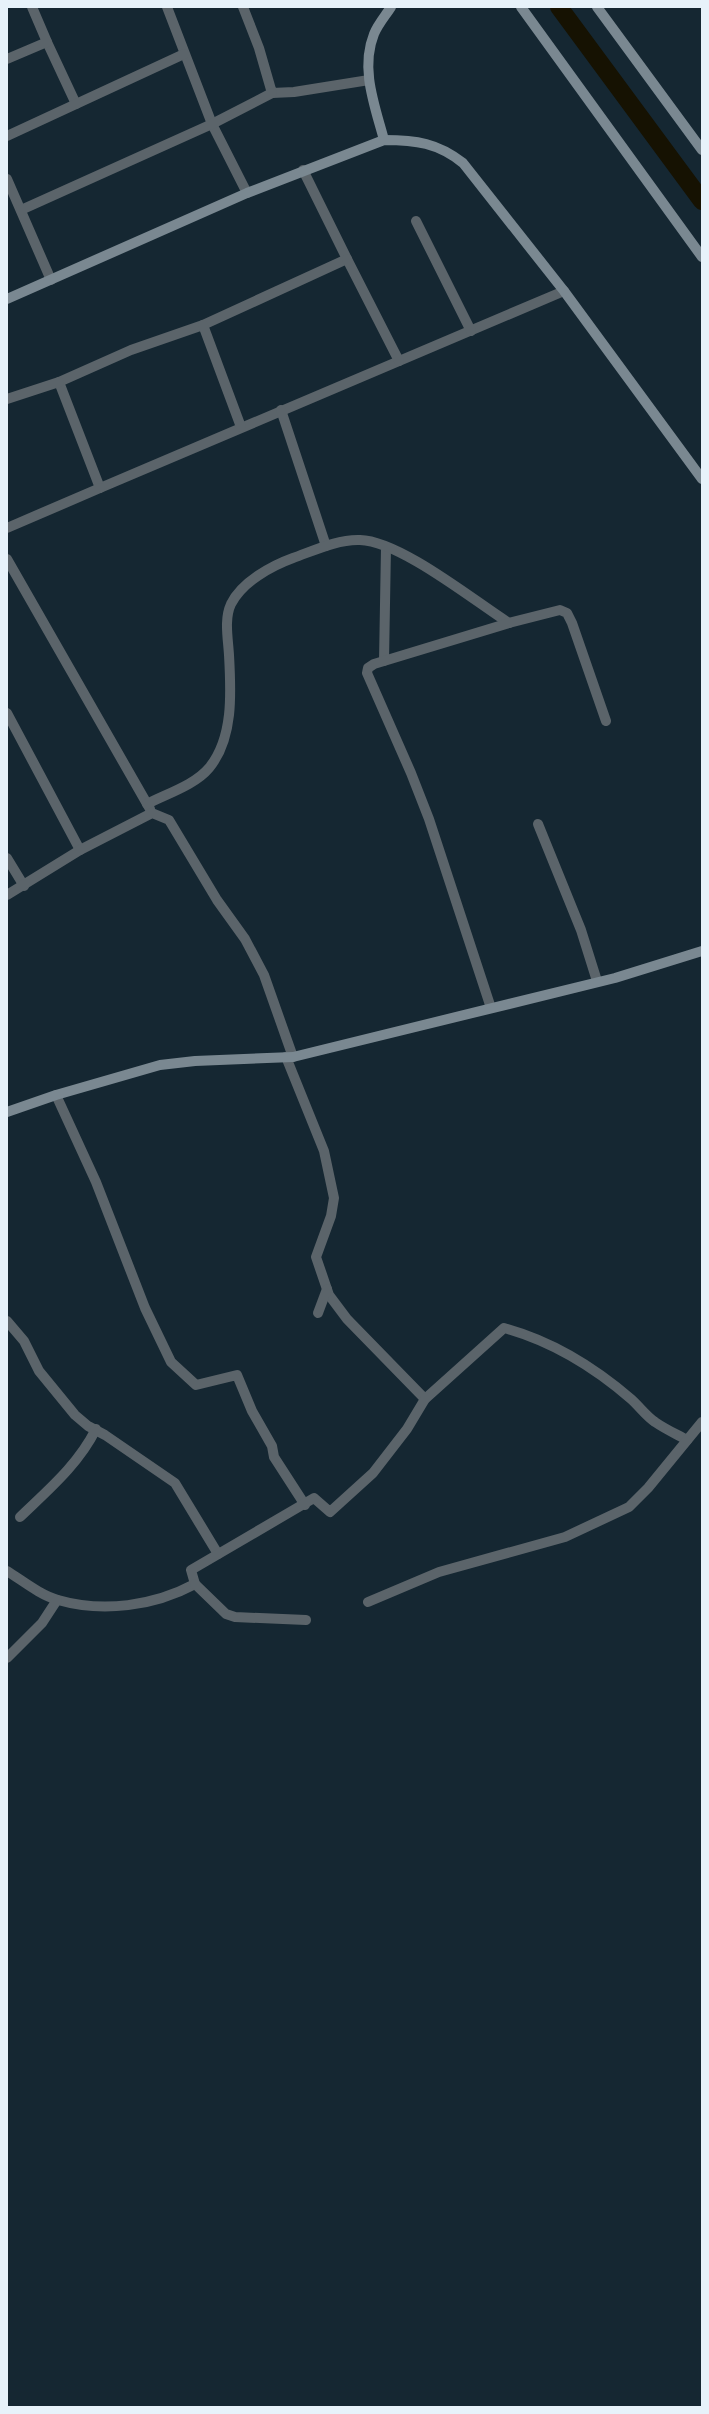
<svg xmlns="http://www.w3.org/2000/svg" width="709" height="2414" viewBox="0 0 709 2414" font-family="'Nunito Sans',sans-serif">
<style>
.lines{fill:none;stroke-linecap:round;stroke-linejoin:round}
.canal{stroke:#161202;stroke-width:18}
.street{stroke:#5b646a;stroke-width:10}
.secondary{stroke:#7a8891;stroke-width:10}
</style>
<rect width="100%" height="100%" fill="#152732"/>
<g class="lines">
<polyline class="canal" points="559,7 702,201"/>
<g class="street">
<polyline points="167,7 212,124 247,193"/>
<polyline points="243,7 259,48 272,93 294,92 369,80"/>
<polyline points="47,42 76,104"/>
<polyline points="7,59 47,42 32,7"/>
<polyline points="7,136 184,54"/>
<polyline points="303,170 347,259 203,325 131,350 59,382 100,488 564,291"/>
<polyline points="7,179 51,280"/>
<polyline points="21,210 212,124 272,93"/>
<polyline points="416,221 471,331"/>
<polyline points="347,259 399,361"/>
<polyline points="203,325 241,427"/>
<polyline points="7,399 59,382"/>
<polyline points="281,410 326,546"/>
<polyline points="7,528 100,488"/>
<polyline points="7,559 150,809"/>
<polyline points="384,661 386,547"/>
<polyline points="7,713 80,850"/>
<path d="M147 804C166 794 195 785 209 768 234 738 231 691 229 655 228 638 224 619 231 604 242 582 271 566 293 558 313 551 338 539 360 540 400 541 473 600 509 623"/>
<polyline points="538,824 581,930 597,981"/>
<polyline points="7,858 24,886"/>
<polyline points="7,895 80,850 152,813 169,820 217,900 245,939 264,975 293,1057"/>
<polyline points="491,1008 429,819 411,773 367,673 368,668 374,664 509,623 560,610 567,613 572,623 606,721"/>
<polyline points="286,1057 324,1151 334,1198 331,1216 316,1257 329,1295 347,1319 425,1399"/>
<polyline points="56,1095 96,1182 145,1308 171,1362 196,1385 237,1375 252,1411 272,1446 274,1457 305,1505"/>
<polyline points="318,1313 327,1289"/>
<polyline points="7,1321 24,1341 39,1371 75,1415 88,1426 105,1435 175,1483 218,1554"/>
<path d="M20 1517C48 1490 78 1465 96 1429"/>
<path d="M7 1571C23 1581 40 1595 58 1600 103 1613 154 1606 195 1584L191 1570 314 1498 330 1512 373 1473 407 1429 425 1399 504 1328C552 1341 594 1367 631 1399 639 1406 646 1416 655 1422 665 1429 676 1434 687 1440"/>
<polyline points="195,1584 226,1614 235,1617 306,1620"/>
<polyline points="368,1602 439,1572 565,1537 629,1507 648,1488 702,1422"/>
<polyline points="7,1658 42,1623 57,1600"/>
</g>
<g class="secondary">
<polyline points="521,7 702,257"/>
<polyline points="597,7 702,150"/>
<path d="M384 140C375 106 360 69 374 34 378 24 386 15 391 7"/>
<path d="M7 299 247 193 384 140C416 140 438 143 463 163L564 291 702 479"/>
<polyline points="7,1112 56,1095 160,1065 195,1061 293,1057 615,978 702,951"/>
</g>
</g>
<rect width="709" height="2414" fill="none" stroke="#e7f2fa" stroke-width="16"/>
</svg>
